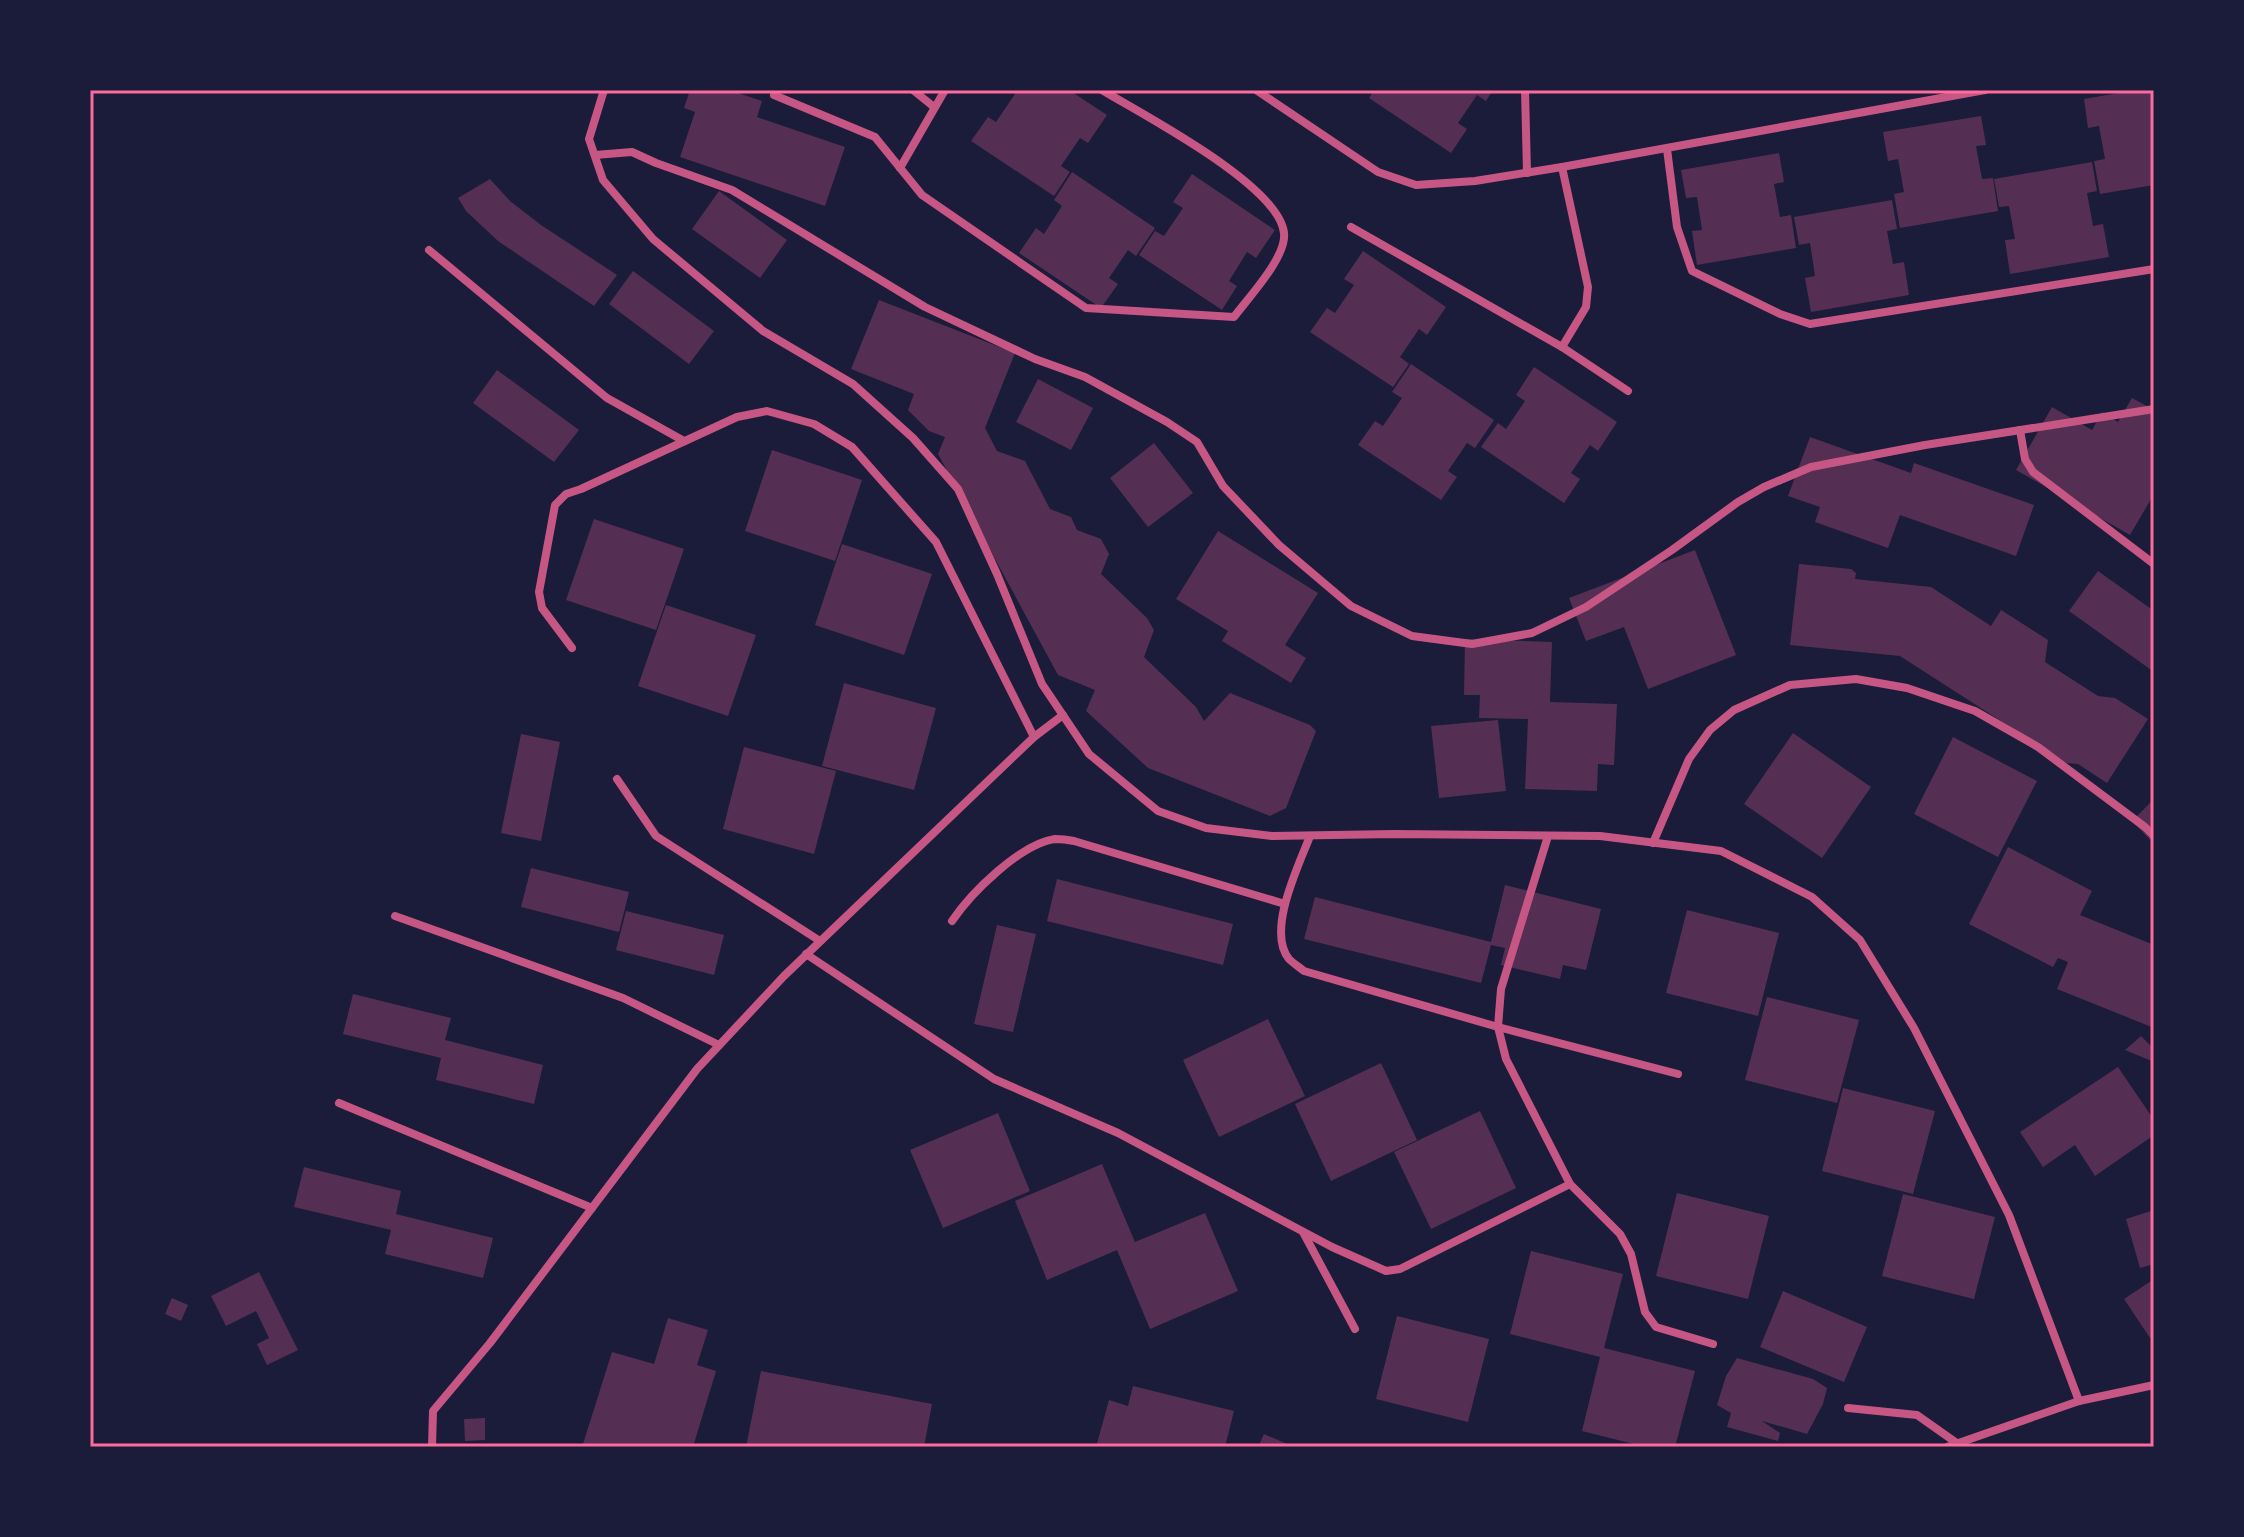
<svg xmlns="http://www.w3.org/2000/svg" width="2244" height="1537" viewBox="0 0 2244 1537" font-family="Arial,sans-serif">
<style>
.building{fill:#542f53}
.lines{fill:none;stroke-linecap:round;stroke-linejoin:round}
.minor{stroke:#c65784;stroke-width:8}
.neatline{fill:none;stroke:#ff6b9d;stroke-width:3}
</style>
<rect width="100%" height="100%" fill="#1b1b3a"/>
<g class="building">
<polygon points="690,90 729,90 762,101 757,117 845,147 825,206 680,157 695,112 684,108"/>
<polygon points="1009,90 1069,90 1107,115 1088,143 1080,138 1061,166 1070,172 1054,196 971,141 988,117 996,122 1015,94"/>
<polygon points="1374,90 1493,90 1486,101 1477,95 1458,123 1467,129 1451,153 1369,98"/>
<polygon points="2136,90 2154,90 2154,185 2100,194 2094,161 2105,159 2099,126 2088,128 2084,99"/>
<polygon points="1981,116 1986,145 1976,146 1982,179 1993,178 1998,211 1900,228 1894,194 1904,192 1898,159 1888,161 1883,132"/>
<polygon points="1779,153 1784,182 1774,184 1780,217 1791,215 1796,248 1697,265 1692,231 1702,230 1697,197 1686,198 1681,170"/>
<polygon points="2092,162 2097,191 2087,193 2093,226 2103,224 2109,257 2010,274 2005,240 2015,239 2009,206 1999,207 1994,179"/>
<polygon points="1072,172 1155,228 1136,256 1128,250 1109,278 1118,284 1101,308 1019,253 1036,228 1044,234 1062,206 1054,200"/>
<polygon points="1192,174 1275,230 1256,258 1247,252 1229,281 1237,286 1222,310 1139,255 1155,231 1164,236 1183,208 1173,202"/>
<polygon points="490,179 510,201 541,225 617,275 594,306 498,241 466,211 458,198"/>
<polygon points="719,191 787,240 760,278 692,229"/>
<polygon points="1892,200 1897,229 1887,231 1893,264 1904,262 1909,295 1811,312 1805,278 1815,276 1810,243 1799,245 1794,217"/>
<polygon points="1363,251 1446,307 1427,335 1419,329 1400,357 1409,364 1393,387 1310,332 1327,308 1335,313 1354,285 1344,279"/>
<polygon points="633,271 714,331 689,364 609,304"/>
<polygon points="879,300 1015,353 985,428 997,451 1025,461 1050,509 1071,517 1077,530 1101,539 1109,554 1101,574 1147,618 1154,630 1144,657 1196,707 1204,721 1230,693 1310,725 1316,731 1286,808 1270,816 1148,768 1086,711 1095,690 1058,675 938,454 945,437 929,431 908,410 914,394 851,369"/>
<polygon points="1411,364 1494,420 1475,448 1467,443 1448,471 1457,477 1441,500 1358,445 1375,421 1383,426 1402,398 1392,392"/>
<polygon points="1534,367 1617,422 1598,451 1590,445 1571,473 1580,479 1564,503 1481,447 1498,423 1506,429 1525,401 1516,395"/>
<polygon points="497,370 579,430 554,462 473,403"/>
<polygon points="1038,379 1093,408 1071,450 1016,422"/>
<polygon points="2132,398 2154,410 2154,494 2130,535 2016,470 2052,407 2092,430 2102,412 2118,422"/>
<polygon points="1810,437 1911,473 1914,463 2034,505 2016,556 1900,515 1888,548 1815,522 1820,507 1788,496"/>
<polygon points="1154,443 1193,493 1148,527 1110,478"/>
<polygon points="772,450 862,480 835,561 745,531"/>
<polygon points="594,519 684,549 656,630 566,600"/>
<polygon points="1218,531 1318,593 1285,645 1306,658 1291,683 1222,641 1228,631 1176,599"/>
<polygon points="842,544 932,574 904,655 815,625"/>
<polygon points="1695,550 1736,655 1648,689 1624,627 1586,641 1569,598"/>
<polygon points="1799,564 1851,569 1856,573 1855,579 1931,587 1991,626 2001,610 2048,640 2045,662 2098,696 2115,698 2148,719 2107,783 2078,764 2066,763 1900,656 1790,645"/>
<polygon points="2098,571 2154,611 2154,672 2069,611"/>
<polygon points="666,605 756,635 728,716 638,686"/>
<polygon points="1465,639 1552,642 1550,702 1617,704 1614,765 1598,764 1597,791 1525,789 1528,719 1479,718 1480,695 1464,695"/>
<polygon points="844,683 936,708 914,790 822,766"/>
<polygon points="1498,720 1506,791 1439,798 1431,726"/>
<polygon points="1793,733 1871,787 1822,858 1744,804"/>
<polygon points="521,734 560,742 541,841 501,833"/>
<polygon points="1953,737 2037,781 1998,857 1914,814"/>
<polygon points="744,747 836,771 814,854 723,829"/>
<polygon points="2154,799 2154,844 2132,821"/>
<polygon points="2008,847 2092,891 2080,915 2154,945 2154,1028 2057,989 2068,962 2058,958 2053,967 1969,924"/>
<polygon points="531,868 629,892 619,932 521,907"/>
<polygon points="1057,879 1233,924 1223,965 1047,921"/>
<polygon points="1505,885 1601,909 1586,970 1563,965 1560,979 1501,965 1505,948 1491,945 1481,983 1304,939 1315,897 1491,942"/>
<polygon points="1687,910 1779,933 1758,1016 1666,993"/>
<polygon points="626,911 724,935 714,975 616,950"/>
<polygon points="997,925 1036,934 1013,1032 974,1024"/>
<polygon points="353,994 451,1018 445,1040 543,1065 534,1104 436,1080 441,1058 343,1034"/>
<polygon points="1767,997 1859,1020 1837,1103 1745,1080"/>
<polygon points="1268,1019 1305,1096 1219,1137 1183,1060"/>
<polygon points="2141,1036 2151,1046 2154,1043 2154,1062 2125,1050"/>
<polygon points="1381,1063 1417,1140 1331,1181 1295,1104"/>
<polygon points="2118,1067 2154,1120 2154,1135 2095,1176 2075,1145 2043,1167 2020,1132"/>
<polygon points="1843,1088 1935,1111 1913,1194 1822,1171"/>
<polygon points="1480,1111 1516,1188 1431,1229 1394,1152"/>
<polygon points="998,1113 1030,1191 943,1228 910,1150"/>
<polygon points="1102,1164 1135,1242 1205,1213 1238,1291 1150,1329 1117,1250 1047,1280 1015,1201"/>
<polygon points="304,1167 401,1191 396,1214 493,1238 483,1278 385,1254 391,1230 294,1207"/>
<polygon points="1677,1193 1769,1216 1748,1299 1656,1276"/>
<polygon points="1903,1194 1995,1217 1974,1299 1882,1276"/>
<polygon points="2154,1210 2154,1264 2140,1268 2126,1219"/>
<polygon points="1531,1251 1623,1274 1604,1348 1695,1371 1675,1447 1646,1447 1582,1431 1600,1357 1510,1334"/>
<polygon points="259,1272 298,1350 267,1365 257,1344 269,1338 256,1311 226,1326 211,1296"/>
<polygon points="2154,1279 2154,1335 2150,1338 2124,1299"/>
<polygon points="1783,1291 1867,1327 1844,1382 1760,1347"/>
<polygon points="172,1298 188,1305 181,1321 165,1314"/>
<polygon points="1397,1316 1489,1339 1468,1422 1376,1399"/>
<polygon points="668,1318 708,1330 697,1365 716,1371 693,1447 582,1447 612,1352 654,1364"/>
<polygon points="1737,1358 1813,1379 1827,1388 1823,1404 1807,1434 1762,1421 1780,1433 1778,1441 1727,1427 1731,1413 1717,1405 1726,1376"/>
<polygon points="761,1371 932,1404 924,1447 746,1447"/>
<polygon points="1133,1386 1234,1411 1225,1447 1096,1447 1109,1400 1128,1406"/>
<polygon points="485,1418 485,1440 465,1441 464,1419"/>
<polygon points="1264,1434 1294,1447 1258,1447"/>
</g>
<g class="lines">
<g class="minor">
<polyline points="604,90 589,139 603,180 653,239 763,331 853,384 913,438 958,489 997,574 1042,684 1089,754 1158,811 1206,828 1272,836 1394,834 1600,836 1721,851 1812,897 1860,940 1914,1028 2009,1215 2079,1401"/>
<path d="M776 90 774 95 875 137 922 195 1086 308 1234 317C1248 298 1287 257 1284 233 1279 185 1143 115 1102 90"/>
<polyline points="913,90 934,107"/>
<polyline points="1256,90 1378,172 1416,185 1475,181 1562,167 1985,90"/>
<polyline points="1525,90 1527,173"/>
<polyline points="1667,149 1677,227 1692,271 1780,314 1810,324 2154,269"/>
<polyline points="595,155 632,152 656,163 732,190 925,307 1035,359 1085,377 1167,422 1197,442 1223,486 1279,545 1351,606 1412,636 1472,644 1532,633 1586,607 1672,550 1738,502 1764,487 1811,467 1925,445 2154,409"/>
<polyline points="1562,167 1588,287 1586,307 1562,347"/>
<polyline points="900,168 945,90"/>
<polyline points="1351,227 1562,347 1628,391"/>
<polyline points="429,250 607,398 684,441"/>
<polyline points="2020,430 2025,459 2033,472 2154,564"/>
<polyline points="572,648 542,608 539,592 555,505 566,494 581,489 737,417 767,411 814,424 852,447 936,542 1034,737"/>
<polyline points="617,779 656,836 820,941"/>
<path d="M1310 836C1299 865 1266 931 1289 959 1293 963 1299 967 1304 971L1498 1027 1678 1074"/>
<polyline points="1548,836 1501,989 1498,1027 1506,1059 1570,1184 1620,1234 1631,1254 1645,1312 1656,1327 1713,1344"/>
<polyline points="1653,843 1689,759 1710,730 1734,710 1790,685 1856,679 1907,688 1975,711 2038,747 2145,827 2154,836"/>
<polyline points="395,916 623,998 719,1045"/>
<path d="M952 921C971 893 1020 844 1055 839 1061 839 1069 840 1074 841L1285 904"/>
<polyline points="806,954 994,1079 1118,1133 1332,1247 1386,1271 1400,1269 1570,1184"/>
<polyline points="339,1103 592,1208"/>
<polyline points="1303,1232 1355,1329"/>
<polyline points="1848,1408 1917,1415 1961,1446"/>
<polyline points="432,1447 433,1411 490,1343 697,1069 784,976 1034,737 1063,715"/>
<polyline points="1947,1447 2079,1401 2154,1385"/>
</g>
</g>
<rect width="2244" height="1537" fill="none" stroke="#1b1b3a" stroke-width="184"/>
<rect x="92" y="92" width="2060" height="1353" class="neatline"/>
</svg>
